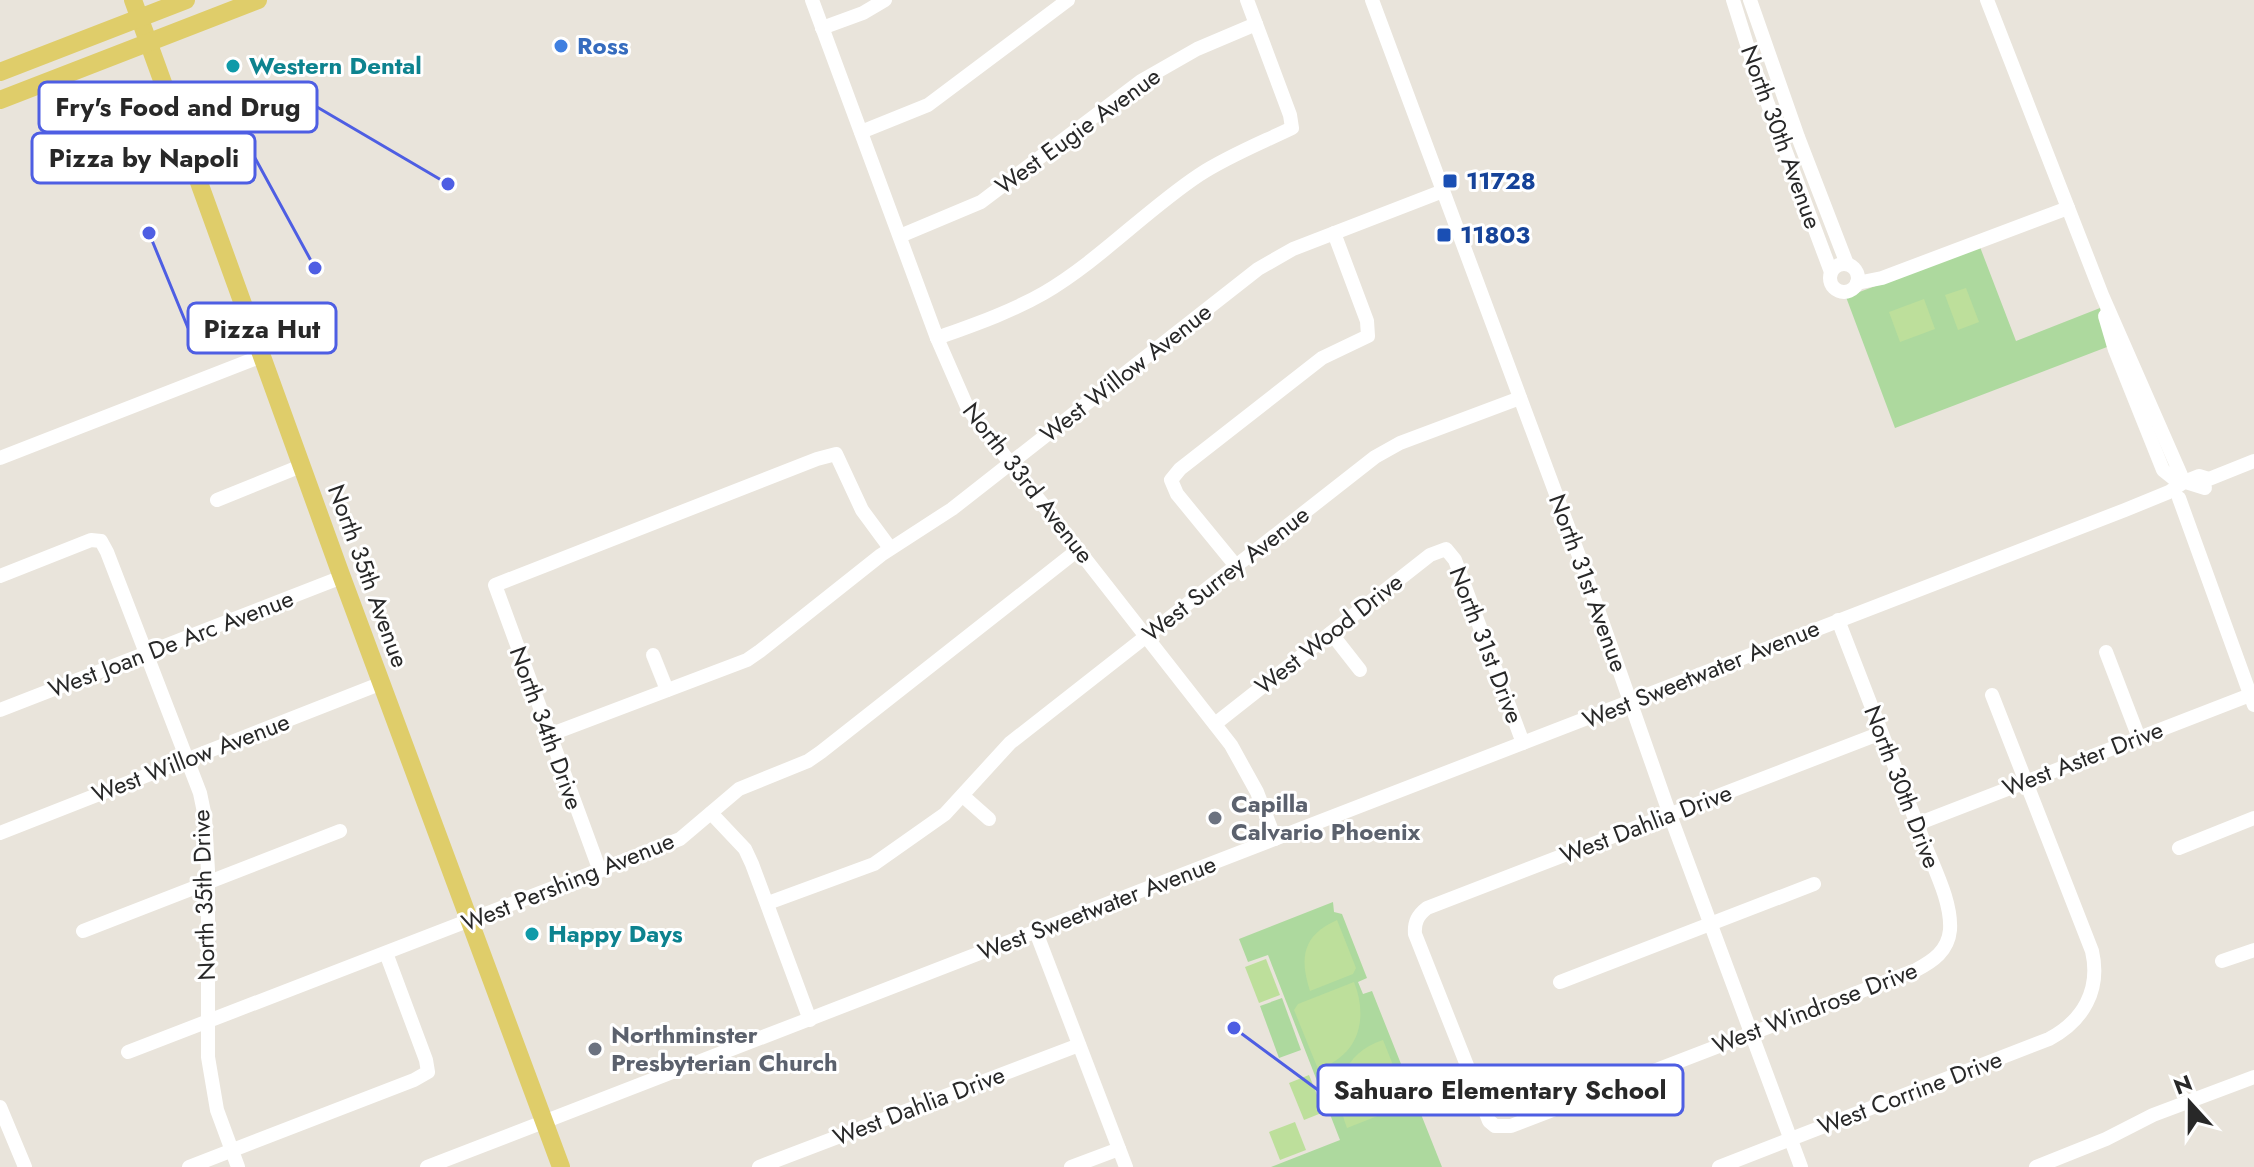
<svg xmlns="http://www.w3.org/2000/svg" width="2254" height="1167" viewBox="0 0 2254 1167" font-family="Jost,sans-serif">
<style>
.green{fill:#add99e}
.pitch{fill:#bddf9b}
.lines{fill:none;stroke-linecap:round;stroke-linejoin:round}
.minor{stroke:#fff;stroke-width:14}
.major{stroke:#dfcd6a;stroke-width:18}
.shop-dot{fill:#3f7fe0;stroke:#fff;stroke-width:3}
.culture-dot{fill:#0f9aa8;stroke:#fff;stroke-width:3}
.transit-dot{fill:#1a4fb4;stroke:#fff;stroke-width:3}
.worship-dot{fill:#6b7280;stroke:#fff;stroke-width:3}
.labels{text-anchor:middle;stroke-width:6;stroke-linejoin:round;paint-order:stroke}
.shop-label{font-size:24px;font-weight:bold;fill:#366cbe;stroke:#fff;text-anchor:start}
.culture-label{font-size:24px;font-weight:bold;fill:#0d838f;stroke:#fff;text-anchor:start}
.street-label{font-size:24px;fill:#282828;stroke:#fff}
.transit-label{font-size:24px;font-weight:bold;fill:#164399;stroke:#fff;text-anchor:start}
.worship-label{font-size:24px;font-weight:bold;fill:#5b616d;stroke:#fff;text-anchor:start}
.leader{fill:none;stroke:#4e5ee3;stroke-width:3}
.callout-dot{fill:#4e5ee3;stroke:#fff;stroke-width:3}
.callout{fill:#fff;stroke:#4e5ee3;stroke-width:3}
.callout-label{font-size:26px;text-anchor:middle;font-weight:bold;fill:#282828}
</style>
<rect width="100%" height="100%" fill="#e9e4db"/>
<g class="green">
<polygon points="1980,247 2016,341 2100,308 2107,347 1895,428 1846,297"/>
<polygon points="1333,902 1334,912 1342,914 1367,978 1358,982 1363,994 1372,991 1442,1167 1271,1167 1340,1140 1268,955 1248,962 1239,939"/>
<polygon points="1282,998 1301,1050 1279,1058 1260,1006"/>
</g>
<g class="pitch">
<polygon points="1966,288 1979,322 1958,330 1945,295"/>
<polygon points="1924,299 1935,329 1900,342 1889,312"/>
<path d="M1337 920 1356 968 1353 974 1310 991C1299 957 1303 935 1337 920Z"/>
<polygon points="1266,959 1280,995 1259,1003 1245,967"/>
<path d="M1354 982C1369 1020 1358 1056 1318 1069L1294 1010 1298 1004Z"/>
<path d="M1383 1040 1407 1100 1403 1106 1347 1128C1332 1090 1342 1053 1383 1040Z"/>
<polygon points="1309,1075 1324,1112 1304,1120 1289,1083"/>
<polygon points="1295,1122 1306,1150 1280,1160 1269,1132"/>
</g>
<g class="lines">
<g class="minor">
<polyline points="812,0 937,338 968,409 1231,745 1257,792 1275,839"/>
<polyline points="1372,0 1582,564 1670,815 1801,1167"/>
<polyline points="1733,0 1754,67 1831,272"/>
<polyline points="1750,0 1798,137 1847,264"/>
<polyline points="1987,0 2102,295 2184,482"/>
<polyline points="822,28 863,13 885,0"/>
<polyline points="861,132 928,105 1068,0"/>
<polyline points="900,236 981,202 1141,81 1197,49 1256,24"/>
<circle cx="1844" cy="278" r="14"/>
<polyline points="1857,283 1882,278 2068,208"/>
<polyline points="2105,316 2115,350 2163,470 2173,478 2205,488"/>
<path d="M937 338C973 325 1011 312 1044 293 1100 260 1145 211 1199 175 1228 156 1261 143 1292 128L1290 115 1247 0"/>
<polyline points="0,458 262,356"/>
<polyline points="2184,482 2199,476 2209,479 2254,461"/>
<polyline points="2179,498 2254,705"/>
<polyline points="217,500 301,466"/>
<polyline points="1236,566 1177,494 1171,480 1180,469 1322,358 1368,336 1367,321 1334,233"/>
<polyline points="0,576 91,540 101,541 107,552 200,793 205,817 208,871 208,1057 217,1110 238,1167"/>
<path d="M1838 620C1866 692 1894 765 1922 837 1932 865 1952 900 1950 930 1948 951 1933 961 1916 970L1511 1126H1495L1489 1121 1415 934C1414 922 1418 915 1427 908L1881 733"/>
<polyline points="1331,633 1360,670"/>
<polyline points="2106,652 2139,738"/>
<polyline points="653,655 667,690"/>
<polyline points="0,710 342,577"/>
<polyline points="1215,724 1430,555 1446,549 1455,560 1523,743"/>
<polyline points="549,735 747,660 760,651 881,555 952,509 1258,269 1293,249 1443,191"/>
<polyline points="963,796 989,819"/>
<polyline points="711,813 745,849 752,864 810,1020"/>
<polyline points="1917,824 2250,695"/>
<polyline points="0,833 382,683"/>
<polyline points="2179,848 2254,818"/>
<polyline points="600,871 495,585 817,459 836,454 862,510 890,548"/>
<polyline points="768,903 874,864 945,814 1010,743 1375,457 1400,443 1520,398"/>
<polyline points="83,931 340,831"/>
<polyline points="1036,932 1126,1167"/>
<polyline points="2222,961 2254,950"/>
<polyline points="1560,982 1814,884"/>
<polyline points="128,1052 680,839 739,789 808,761 821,752 1079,549"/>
<polyline points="0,1107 25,1167"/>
<polyline points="189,1167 414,1080 428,1072 426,1060 386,953"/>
<polyline points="427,1167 2125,510 2169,492 2184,482"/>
<polyline points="759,1167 1079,1045"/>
<polyline points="1071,1167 1119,1149"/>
<path d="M1719 1167 2049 1039C2083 1021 2101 990 2092 951L1992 695"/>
<polyline points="2036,1167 2106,1139 2153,1115 2254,1077"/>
</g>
<g class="major">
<polyline points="133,0 340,572 561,1167"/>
<polyline points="0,72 186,0"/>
<polyline points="0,100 258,0"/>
</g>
</g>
<circle class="shop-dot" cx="561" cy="46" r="8"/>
<g class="culture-dot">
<circle cx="233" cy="66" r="8"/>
<circle cx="532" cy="934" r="8"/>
</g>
<g class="transit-dot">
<rect x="1442" y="173" width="16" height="16" rx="4"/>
<rect x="1436" y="227" width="16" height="16" rx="4"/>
</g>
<g class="worship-dot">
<circle cx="1215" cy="818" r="8"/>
<circle cx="595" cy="1049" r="8"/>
</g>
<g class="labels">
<g class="shop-label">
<text x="577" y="54">Ross</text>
</g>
<g class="culture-label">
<text x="249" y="74">Western Dental</text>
<text x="548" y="942">Happy Days</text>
</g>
<g class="street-label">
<text transform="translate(1078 131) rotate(-36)" y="8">West Eugie Avenue</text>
<text transform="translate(1781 137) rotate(70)" y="8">North 30th Avenue</text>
<text transform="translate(1126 373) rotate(-38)" y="8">West Willow Avenue</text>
<text transform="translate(1028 483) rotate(52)" y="8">North 33rd Avenue</text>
<text transform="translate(1226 574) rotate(-38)" y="8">West Surrey Avenue</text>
<text transform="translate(368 576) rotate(70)" y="8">North 35th Avenue</text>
<text transform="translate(1588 583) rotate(70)" y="8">North 31st Avenue</text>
<text transform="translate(1329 634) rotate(-38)" y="8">West Wood Drive</text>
<text transform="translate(171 644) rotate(-21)" y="8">West Joan De Arc Avenue</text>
<text transform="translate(1486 645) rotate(69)" y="8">North 31st Drive</text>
<text transform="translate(1701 674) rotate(-22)" y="8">West Sweetwater Avenue</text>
<text transform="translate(546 728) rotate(70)" y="8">North 34th Drive</text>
<text transform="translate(191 758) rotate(-21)" y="8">West Willow Avenue</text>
<text transform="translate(2083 759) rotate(-21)" y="8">West Aster Drive</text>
<text transform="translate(1902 787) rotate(69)" y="8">North 30th Drive</text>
<text transform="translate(1646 824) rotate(-21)" y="8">West Dahlia Drive</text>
<text transform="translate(568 882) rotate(-22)" y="8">West Pershing Avenue</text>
<text transform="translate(204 895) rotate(-92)" y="8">North 35th Drive</text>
<text transform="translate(1097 908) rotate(-21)" y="8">West Sweetwater Avenue</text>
<text transform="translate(1815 1008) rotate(-21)" y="8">West Windrose Drive</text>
<text transform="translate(1910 1093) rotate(-21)" y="8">West Corrine Drive</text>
<text transform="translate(919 1106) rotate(-21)" y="8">West Dahlia Drive</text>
</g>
<g class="transit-label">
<text x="1466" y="189">11728</text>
<text x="1460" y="243">11803</text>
</g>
<g class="worship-label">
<text x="1231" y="812">Capilla<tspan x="1231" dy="28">Calvario Phoenix</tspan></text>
<text x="611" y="1043">Northminster<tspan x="611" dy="28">Presbyterian Church</tspan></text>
</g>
</g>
<path class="leader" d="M448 184L317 107M315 268L255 158M149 233L188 328M1234 1028L1318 1090"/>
<g class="callout-dot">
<circle cx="448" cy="184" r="8"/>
<circle cx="315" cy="268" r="8"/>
<circle cx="149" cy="233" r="8"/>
<circle cx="1234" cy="1028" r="8"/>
</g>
<g class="callout">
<rect x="39" y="82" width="278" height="50" rx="8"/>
<rect x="32" y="133" width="223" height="50" rx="8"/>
<rect x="188" y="303" width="148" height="50" rx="8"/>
<rect x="1318" y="1065" width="365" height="50" rx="8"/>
</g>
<g class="callout-label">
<text x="178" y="116">Fry's Food and Drug</text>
<text x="144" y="167">Pizza by Napoli</text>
<text x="262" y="338">Pizza Hut</text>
<text x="1500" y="1099">Sahuaro Elementary School</text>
</g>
<g transform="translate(2190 1103) rotate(339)" stroke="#ffffff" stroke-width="6" paint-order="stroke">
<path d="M0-6L14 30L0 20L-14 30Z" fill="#282828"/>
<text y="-12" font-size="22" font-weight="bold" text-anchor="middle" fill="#282828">N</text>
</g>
</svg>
